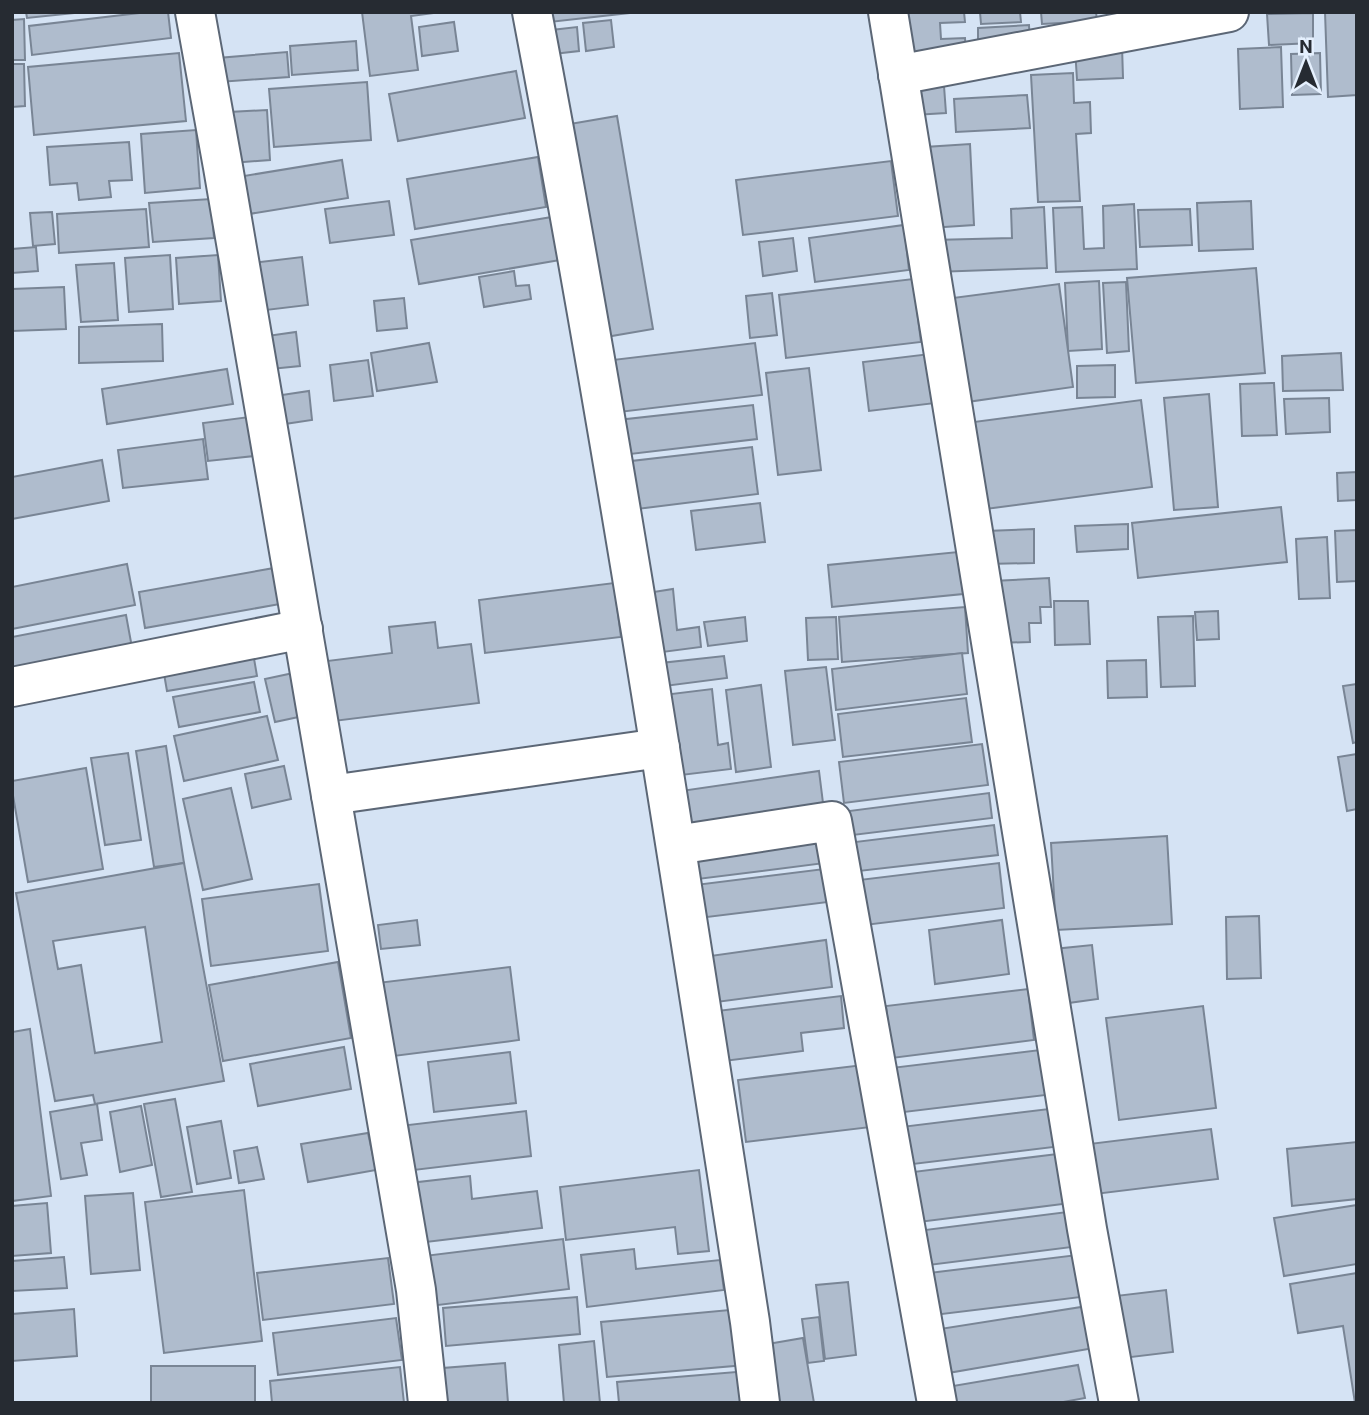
<svg xmlns="http://www.w3.org/2000/svg" width="1369" height="1415" viewBox="0 0 1369 1415" font-family="Roboto,sans-serif">
<style>
.building{fill:#afbccd;stroke:#798595;stroke-width:2;fill-rule:evenodd}
.lines{fill:none;stroke-linecap:round;stroke-linejoin:round}
.minor-casing{stroke:#5c6776;stroke-width:42}
.minor{stroke:#fff;stroke-width:38}
</style>
<rect width="100%" height="100%" fill="#d5e3f4"/>
<g class="building">
<polygon points="26,12 84,12 27,18"/>
<polygon points="148,12 168,12 171,38 32,55 29,26"/>
<polygon points="362,12 441,12 411,16 418,70 370,76"/>
<polygon points="540,12 629,12 629,13 541,23"/>
<polygon points="902,12 964,12 965,22 940,23 941,39 965,38 966,57 908,67"/>
<polygon points="980,12 1020,12 1021,22 981,24"/>
<polygon points="1041,12 1096,12 1097,21 1042,24"/>
<polygon points="1325,12 1357,12 1357,95 1328,97"/>
<polygon points="1313,13 1313,43 1269,45 1267,14"/>
<polygon points="24,19 25,60 12,60 12,20"/>
<polygon points="611,20 614,47 586,51 583,23"/>
<polygon points="454,22 458,51 422,56 419,27"/>
<polygon points="1029,25 1030,44 978,47 978,28"/>
<polygon points="577,27 579,51 545,55 543,31"/>
<polygon points="356,41 358,70 292,75 290,46"/>
<polygon points="1122,46 1123,78 1077,80 1075,48"/>
<polygon points="1281,47 1283,107 1240,109 1238,49"/>
<polygon points="287,52 289,77 219,82 218,58"/>
<polygon points="179,53 186,121 34,135 28,67"/>
<polygon points="1320,53 1321,94 1292,95 1291,54"/>
<polygon points="12,64 24,64 25,106 12,107"/>
<polygon points="516,71 525,118 398,141 389,94"/>
<polygon points="1073,73 1074,103 1090,102 1091,133 1076,134 1080,201 1038,202 1031,75"/>
<polygon points="367,82 371,140 274,147 269,89"/>
<polygon points="944,86 946,113 914,115 913,88"/>
<polygon points="1027,95 1030,128 956,132 954,99"/>
<polygon points="267,110 270,160 232,163 229,112"/>
<polygon points="617,116 653,329 600,338 564,125"/>
<polygon points="196,130 200,188 145,193 141,134"/>
<polygon points="129,142 132,180 109,181 111,197 79,200 77,183 50,185 47,147"/>
<polygon points="970,144 974,225 930,228 925,147"/>
<polygon points="538,157 546,207 415,229 407,179"/>
<polygon points="342,160 348,198 249,214 244,176"/>
<polygon points="891,161 898,216 743,235 736,180"/>
<polygon points="211,199 214,238 153,242 149,203"/>
<polygon points="389,201 394,235 330,243 325,209"/>
<polygon points="1251,201 1253,249 1199,251 1197,203"/>
<polygon points="1134,204 1137,269 1056,272 1053,208 1082,207 1084,249 1104,248 1103,206"/>
<polygon points="1044,207 1047,268 935,272 933,240 1012,238 1011,209"/>
<polygon points="146,209 149,247 59,253 57,214"/>
<polygon points="1190,209 1192,245 1140,247 1138,210"/>
<polygon points="52,212 55,244 33,246 30,213"/>
<polygon points="558,216 566,259 419,284 411,240"/>
<polygon points="904,225 909,270 815,282 809,238"/>
<polygon points="793,238 797,271 763,276 759,242"/>
<polygon points="36,247 38,271 12,273 12,249"/>
<polygon points="170,255 173,309 129,312 125,258"/>
<polygon points="218,255 221,301 179,304 176,258"/>
<polygon points="302,257 308,305 258,311 252,263"/>
<polygon points="114,263 118,320 81,322 76,265"/>
<polygon points="1256,268 1265,373 1136,383 1127,278"/>
<polygon points="514,271 516,286 529,285 531,299 484,307 479,277"/>
<polygon points="913,279 921,342 786,358 779,295"/>
<polygon points="1099,281 1102,349 1068,351 1065,283"/>
<polygon points="1126,282 1129,351 1107,353 1103,283"/>
<polygon points="1059,284 1073,387 960,403 945,299"/>
<polygon points="64,287 66,329 12,331 12,289"/>
<polygon points="772,293 777,335 750,338 746,296"/>
<polygon points="404,298 407,328 377,331 374,301"/>
<polygon points="162,324 163,361 79,363 79,327"/>
<polygon points="296,332 300,366 271,369 267,336"/>
<polygon points="429,343 437,382 377,391 371,353"/>
<polygon points="755,343 762,395 611,413 604,361"/>
<polygon points="938,353 944,402 869,411 863,362"/>
<polygon points="1341,353 1343,390 1283,391 1282,356"/>
<polygon points="368,360 373,396 334,401 330,365"/>
<polygon points="1115,365 1115,397 1077,398 1077,366"/>
<polygon points="809,368 821,470 778,475 766,373"/>
<polygon points="227,369 233,404 107,424 102,389"/>
<polygon points="1274,383 1277,435 1242,436 1240,384"/>
<polygon points="309,391 312,420 278,425 275,396"/>
<polygon points="1209,394 1218,507 1174,510 1164,398"/>
<polygon points="1329,398 1330,432 1286,434 1284,399"/>
<polygon points="1141,400 1152,487 978,510 966,423"/>
<polygon points="753,405 757,439 622,455 618,420"/>
<polygon points="249,417 254,456 208,461 203,423"/>
<polygon points="203,439 208,479 123,488 118,450"/>
<polygon points="752,447 758,494 629,510 623,462"/>
<polygon points="102,460 109,501 12,519 12,477"/>
<polygon points="1357,472 1357,500 1338,501 1337,473"/>
<polygon points="760,503 765,542 696,550 691,511"/>
<polygon points="1281,507 1287,562 1138,578 1132,523"/>
<polygon points="1128,524 1128,549 1077,552 1075,526"/>
<polygon points="1034,529 1034,563 987,564 986,531"/>
<polygon points="1357,530 1357,581 1337,582 1335,531"/>
<polygon points="1327,537 1330,598 1299,599 1296,539"/>
<polygon points="958,552 963,594 832,607 828,565"/>
<polygon points="127,564 135,605 12,629 12,587"/>
<polygon points="274,568 280,604 145,628 139,592"/>
<polygon points="1049,578 1051,607 1040,607 1041,623 1029,623 1030,642 995,643 992,581"/>
<polygon points="614,583 621,637 485,653 479,600"/>
<polygon points="673,589 677,630 699,627 701,647 655,653 647,593"/>
<polygon points="1054,601 1088,601 1090,644 1055,645"/>
<polygon points="965,607 968,653 842,662 839,617"/>
<polygon points="1218,611 1219,639 1197,640 1195,612"/>
<polygon points="126,615 133,653 12,677 12,637"/>
<polygon points="1193,616 1195,686 1161,687 1158,617"/>
<polygon points="745,617 747,641 708,646 704,622"/>
<polygon points="836,617 838,659 808,660 806,618"/>
<polygon points="435,622 438,648 471,644 479,703 334,721 327,661 392,653 389,627"/>
<polygon points="252,647 257,676 167,691 162,662"/>
<polygon points="962,653 967,694 836,710 832,669"/>
<polygon points="724,656 727,678 665,686 661,663"/>
<polygon points="1146,660 1147,697 1108,698 1107,661"/>
<polygon points="826,667 835,740 793,745 785,671"/>
<polygon points="298,672 308,715 275,722 265,679"/>
<polygon points="254,682 260,712 179,727 173,697"/>
<polygon points="1357,684 1357,742 1353,743 1343,686"/>
<polygon points="761,685 771,767 736,772 726,690"/>
<polygon points="712,689 718,745 728,743 731,769 673,776 663,695"/>
<polygon points="966,698 972,742 843,757 838,714"/>
<polygon points="267,716 278,760 184,781 174,736"/>
<polygon points="982,744 988,785 844,803 839,762"/>
<polygon points="166,746 184,863 154,867 136,751"/>
<polygon points="128,753 141,840 105,845 91,758"/>
<polygon points="1357,754 1357,809 1347,811 1338,757"/>
<polygon points="284,766 291,799 252,808 245,774"/>
<polygon points="86,768 103,869 28,882 12,790 12,781"/>
<polygon points="819,771 824,811 687,831 681,791"/>
<polygon points="231,788 252,879 203,890 183,799"/>
<polygon points="989,793 992,818 853,835 849,811"/>
<polygon points="994,825 998,855 859,871 855,842"/>
<polygon points="821,832 825,863 690,880 687,849"/>
<polygon points="1167,836 1172,924 1056,930 1051,843"/>
<path d="M184 863 224 1081 95 1104 93 1095 55 1101 16 893ZM145 927 162 1042 95 1053 81 965 58 969 53 941Z"/>
<polygon points="999,863 1004,908 865,925 859,880"/>
<polygon points="832,868 836,901 691,919 687,886"/>
<polygon points="319,884 328,951 211,966 202,899"/>
<polygon points="1259,916 1261,978 1227,979 1226,917"/>
<polygon points="417,920 420,945 381,949 378,925"/>
<polygon points="1002,920 1009,974 935,984 929,930"/>
<polygon points="826,940 832,987 709,1003 703,957"/>
<polygon points="1092,945 1098,999 1061,1004 1054,949"/>
<polygon points="338,962 351,1038 223,1061 209,985"/>
<polygon points="510,967 519,1040 386,1057 377,983"/>
<polygon points="1028,989 1034,1040 892,1058 886,1006"/>
<polygon points="841,996 844,1028 801,1033 803,1051 716,1062 709,1012"/>
<polygon points="1203,1006 1216,1108 1119,1120 1106,1018"/>
<polygon points="30,1029 51,1196 12,1201 12,1032"/>
<polygon points="344,1047 351,1089 258,1106 250,1064"/>
<polygon points="1040,1050 1046,1095 896,1113 891,1068"/>
<polygon points="510,1052 516,1103 434,1112 428,1062"/>
<polygon points="863,1065 871,1127 746,1142 738,1080"/>
<polygon points="175,1099 192,1192 161,1197 144,1104"/>
<polygon points="97,1104 102,1140 81,1143 87,1175 61,1179 50,1112"/>
<polygon points="141,1106 152,1165 120,1172 110,1112"/>
<polygon points="1057,1108 1062,1146 905,1165 901,1127"/>
<polygon points="526,1111 531,1156 414,1170 408,1125"/>
<polygon points="221,1121 231,1178 197,1184 187,1127"/>
<polygon points="1211,1129 1218,1179 1087,1195 1081,1145"/>
<polygon points="368,1133 376,1170 308,1182 301,1144"/>
<polygon points="1357,1142 1357,1199 1292,1206 1287,1149"/>
<polygon points="257,1147 264,1179 239,1183 234,1151"/>
<polygon points="1065,1153 1071,1203 919,1222 913,1172"/>
<polygon points="699,1170 709,1251 678,1254 675,1227 566,1240 560,1187"/>
<polygon points="470,1176 472,1199 537,1191 542,1228 418,1243 410,1183"/>
<polygon points="244,1190 262,1341 164,1353 145,1202"/>
<polygon points="133,1193 140,1270 91,1274 85,1196"/>
<polygon points="47,1203 51,1253 12,1256 12,1206"/>
<polygon points="1357,1205 1357,1264 1284,1276 1274,1218"/>
<polygon points="1067,1212 1072,1247 929,1265 925,1230"/>
<polygon points="563,1239 569,1289 430,1306 424,1256"/>
<polygon points="634,1249 636,1269 720,1260 724,1290 587,1307 581,1255"/>
<polygon points="1077,1255 1081,1297 934,1315 929,1273"/>
<polygon points="64,1257 67,1288 12,1291 12,1261"/>
<polygon points="388,1258 394,1304 263,1320 257,1273"/>
<polygon points="1357,1273 1357,1403 1355,1403 1343,1326 1298,1333 1290,1284"/>
<polygon points="848,1282 856,1355 825,1359 816,1285"/>
<polygon points="1166,1290 1173,1352 1115,1359 1107,1297"/>
<polygon points="577,1297 580,1334 446,1346 443,1308"/>
<polygon points="1094,1305 1100,1347 948,1373 940,1329"/>
<polygon points="751,1308 757,1364 607,1377 601,1322"/>
<polygon points="74,1309 77,1356 12,1361 12,1314"/>
<polygon points="819,1317 824,1361 808,1363 802,1319"/>
<polygon points="396,1318 402,1360 278,1375 273,1333"/>
<polygon points="803,1338 814,1403 765,1403 756,1346"/>
<polygon points="594,1341 600,1403 564,1403 559,1345"/>
<polygon points="505,1363 508,1403 446,1403 443,1368"/>
<polygon points="1078,1365 1085,1398 1058,1403 949,1403 947,1387"/>
<rect x="151" y="1366" width="104" height="37"/>
<polygon points="400,1367 404,1403 272,1403 270,1381"/>
<polygon points="748,1371 750,1403 619,1403 617,1382"/>
</g>
<g class="lines">
<g class="minor-casing">
<g id="minor">
<polyline points="195,12 223,167 416,1290 428,1403"/>
<path d="M532 12C615 447 682 884 750 1322L760 1403"/>
<polyline points="888,12 1087,1229 1119,1403"/>
<polyline points="898,75 1229,12"/>
<polyline points="12,687 303,629"/>
<polyline points="331,795 660,748"/>
<polyline points="676,845 832,821 937,1403"/>
</g>
</g>
<use href="#minor" class="minor"/>
</g>
<rect width="1369" height="1415" fill="none" stroke="#262b32" stroke-width="28"/>
<g transform="translate(1306 63)" stroke="#e5f0fe" stroke-width="5" paint-order="stroke">
<path d="M0-5L12 26L0 18L-12 26Z" fill="#262b32"/>
<text y="-10" font-size="19" font-weight="bold" text-anchor="middle" fill="#262b32">N</text>
</g>
</svg>
